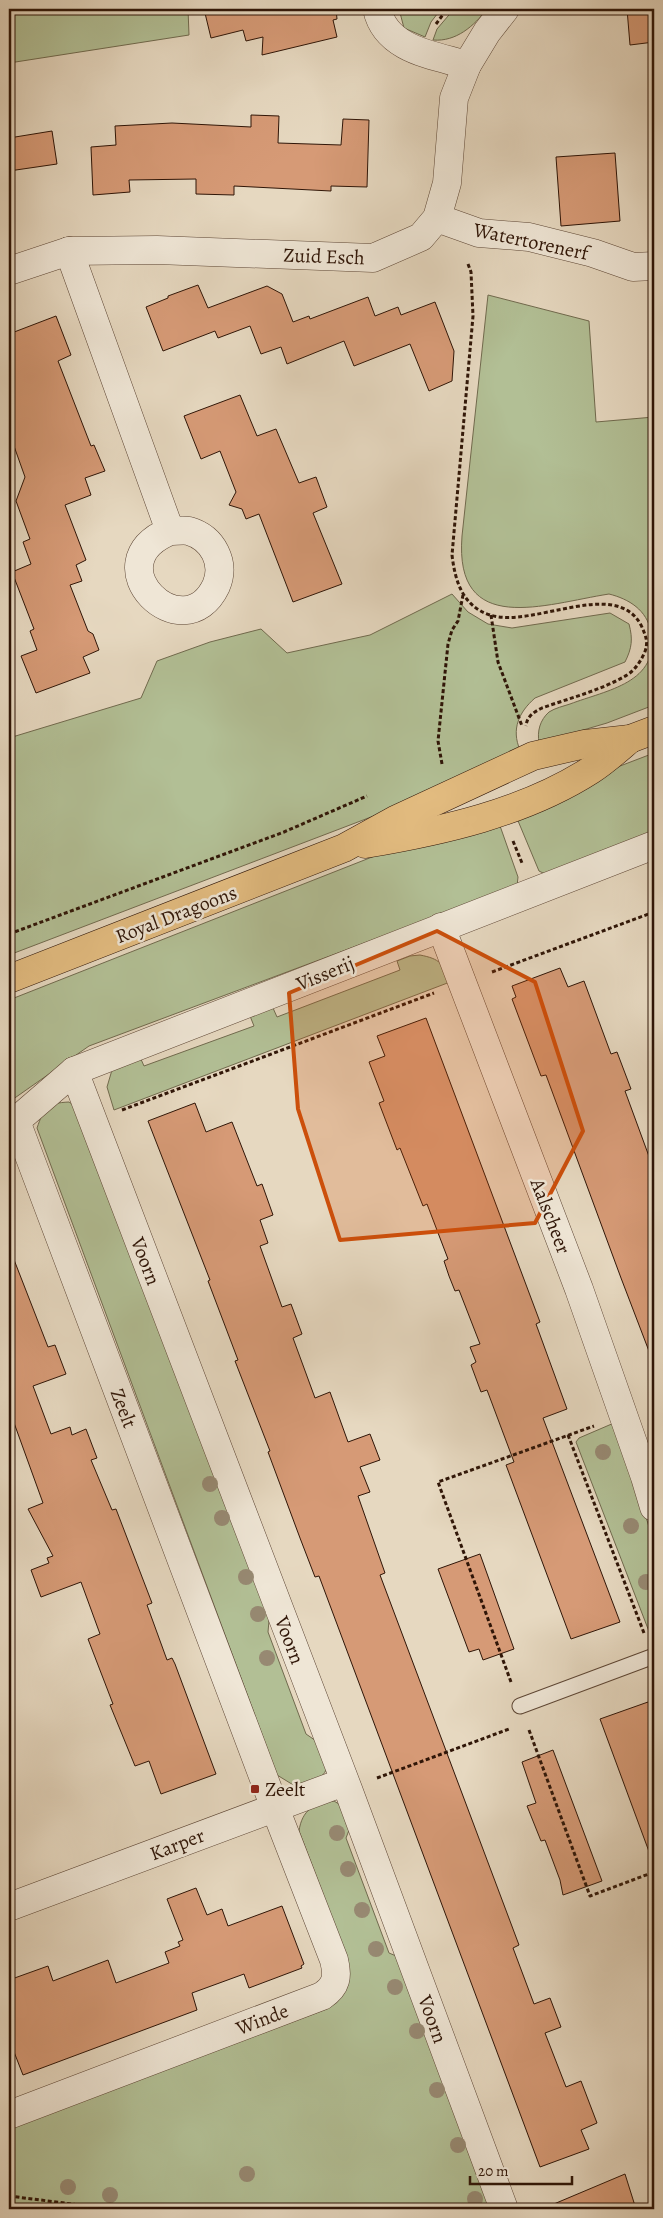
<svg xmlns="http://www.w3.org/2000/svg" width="663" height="2218" viewBox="0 0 663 2218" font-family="Alegreya,serif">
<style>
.green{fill:#b2bf95;stroke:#706a4e}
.building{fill:#d69a76;stroke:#2f1507}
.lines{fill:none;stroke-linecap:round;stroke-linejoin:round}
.service-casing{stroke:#5d4635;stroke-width:17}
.minor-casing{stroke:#5d4635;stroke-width:29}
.primary-casing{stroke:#2f1507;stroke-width:29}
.path{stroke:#2f1507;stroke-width:3;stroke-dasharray:4 2.5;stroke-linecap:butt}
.service{stroke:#efe6d6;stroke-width:15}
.minor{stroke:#efe6d6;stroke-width:28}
.primary{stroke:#e3bc80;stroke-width:28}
.tree{fill:#978972}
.marked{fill:#cc4f0b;fill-opacity:0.2;stroke:#cc4f0b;stroke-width:4;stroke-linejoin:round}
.poi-dot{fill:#8f2418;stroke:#efe6d6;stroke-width:2}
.labels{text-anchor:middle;stroke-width:5;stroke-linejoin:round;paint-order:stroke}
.street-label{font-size:20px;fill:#2f1507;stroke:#efe6d6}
.poi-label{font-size:20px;fill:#2f1507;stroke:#efe6d6;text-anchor:start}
</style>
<rect width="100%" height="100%" fill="#e6d8c0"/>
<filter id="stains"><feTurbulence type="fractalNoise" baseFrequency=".004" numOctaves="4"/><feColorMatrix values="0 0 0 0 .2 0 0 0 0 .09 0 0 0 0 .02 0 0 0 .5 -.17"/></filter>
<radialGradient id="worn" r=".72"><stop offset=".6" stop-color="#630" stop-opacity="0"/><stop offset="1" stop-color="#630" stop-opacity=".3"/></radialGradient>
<g class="green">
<polygon points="9,9 188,9 189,35 9,63"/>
<polygon points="399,9 441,9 431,22 425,37 404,28"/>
<path d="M454 9H487C474 26 456 42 433 40L437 29Z"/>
<path d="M488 295 589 321 596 422 654 417V705L607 723 539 743C537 731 540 720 549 712 555 708 564 706 570 704 607 690 660 683 651 632 647 610 629 599 609 594 545 604 454 638 462 536Z"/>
<path d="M452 594 468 612 488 624 512 628 610 613 629 624C633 639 632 648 625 662L535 698C519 712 511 729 520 750L392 809 9 955V738L141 698 157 661 210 642 261 629 287 653 370 635Z"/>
<polygon points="654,753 654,834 545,874 539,871 516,816 607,771"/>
<polygon points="499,823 518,877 517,886 89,1046 9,1102 9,1000 400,846"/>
<path d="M420 955C440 959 443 963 450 982L114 1110 107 1087 112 1070 140 1057 144 1066 254 1026 250 1016 273 1008 277 1017 400 970 397 961 410 956Z"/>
<path d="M69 1102 83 1112 270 1609 268 1632 306 1734 322 1745C323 1751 328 1760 327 1765 326 1781 306 1783 295 1786L277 1775 37 1128C44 1108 47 1103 69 1102Z"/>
<polygon points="614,1423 628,1459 654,1543 654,1635 650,1634 576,1442 579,1438"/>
<path d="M334 1801 342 1806 351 1825 346 1838 389 1953 401 1958 495 2209H9V2129L329 2008C348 1993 350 1983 348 1960L299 1831C302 1810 314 1803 334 1801Z"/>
</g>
<g class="building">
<polygon points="204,9 336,9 337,19 333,20 337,37 262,55 263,37 246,41 243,30 211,38"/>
<polygon points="627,9 654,9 654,42 630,45"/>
<polygon points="251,115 279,116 278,143 341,145 343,119 369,120 367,187 331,186 331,191 234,186 234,195 196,194 196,179 129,180 130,192 93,195 91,147 116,145 115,126 172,123 251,127"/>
<polygon points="52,131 57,164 9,171 9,138"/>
<polygon points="615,153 620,221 561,226 556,157"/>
<polygon points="198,285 208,308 267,286 282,294 293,322 309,316 310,319 368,297 375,316 398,307 401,315 435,302 454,351 452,381 429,391 410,344 354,366 344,341 287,364 281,347 261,354 250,326 218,338 215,331 163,351 146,307 168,298 168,296"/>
<polygon points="56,316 71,355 58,361 91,446 94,445 105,471 85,478 91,495 65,505 86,560 76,565 82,581 70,585 88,631 93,634 99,650 83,657 90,673 36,693 21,656 37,650 30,631 34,629 12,572 31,564 23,542 30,539 16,501 25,477 9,432 9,334"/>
<polygon points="240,395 257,436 276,429 299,483 316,477 327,507 313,513 342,584 293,602 259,514 246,519 242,509 229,505 236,492 220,451 201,459 184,416"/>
<polygon points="560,968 568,987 584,981 611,1054 617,1052 631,1089 625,1091 654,1170 654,1358 652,1359 621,1278 546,1075 541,1076 512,999 516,997 512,986"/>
<polygon points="426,1018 540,1322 536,1324 567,1409 543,1418 620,1622 571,1639 506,1465 514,1462 487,1390 481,1392 471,1365 476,1362 470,1347 480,1344 459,1290 455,1291 449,1276 444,1261 448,1259 427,1204 423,1206 400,1148 397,1150 379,1103 384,1101 369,1062 385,1056 377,1036"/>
<polygon points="195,1103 206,1132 232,1122 257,1186 262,1184 273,1215 260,1220 268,1243 260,1246 282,1307 291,1304 302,1334 293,1338 315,1398 330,1392 348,1442 370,1434 380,1460 360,1467 370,1492 358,1496 385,1573 380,1575 519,1945 513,1948 534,2004 550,1998 561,2027 545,2033 566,2087 581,2081 597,2123 581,2130 589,2149 540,2167 319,1576 315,1577 300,1538 268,1452 270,1451 235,1361 238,1360 208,1281 210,1280 148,1121"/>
<polygon points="9,1252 11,1252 48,1347 55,1345 66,1374 33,1386 51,1434 70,1427 72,1435 86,1429 97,1458 91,1460 112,1510 116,1509 152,1603 147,1605 167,1660 172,1658 175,1664 216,1774 161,1794 149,1761 135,1766 110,1705 113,1704 88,1639 100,1634 81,1582 41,1597 31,1570 49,1563 47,1558 53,1556 28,1509 43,1503 9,1409"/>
<polygon points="480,1554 514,1649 483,1660 479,1649 469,1652 438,1569"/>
<polygon points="648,1702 654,1718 654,1857 651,1857 600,1719"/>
<polygon points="553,1750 602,1881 563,1895 560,1880 545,1840 541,1841 527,1806 536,1803 522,1762"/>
<polygon points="196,1888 207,1915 222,1909 228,1926 282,1906 304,1964 301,1966 302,1968 249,1988 244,1974 192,1993 197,2010 23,2075 9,2039 9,1980 48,1966 53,1981 108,1960 116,1983 169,1963 165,1952 180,1946 178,1942 183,1940 167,1899"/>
<polygon points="625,2174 636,2209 542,2209"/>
</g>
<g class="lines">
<g class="service-casing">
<polyline id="service" points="520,1706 654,1656"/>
</g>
<g class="minor-casing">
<g id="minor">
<path d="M377 9C386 50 433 55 467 65"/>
<polyline points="437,218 479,233 529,237 593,253 633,267 654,266"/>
<path d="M69 251 170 531C176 531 184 530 189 531 213 538 226 563 216 586 184 653 91 564 170 531"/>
<polyline points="9,271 69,251 157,250 373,258 421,237 437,218 447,183 454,98 467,65 487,32 505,9"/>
<polyline points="441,927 579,1289 645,1477 654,1507"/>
<polyline points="74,1071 348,1789 504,2209"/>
<polyline points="9,1124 16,1121 74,1071 654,845"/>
<polyline points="9,1907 344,1782"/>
<path d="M9 2115 322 1996C337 1986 338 1976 334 1960L275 1808 16 1121"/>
</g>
</g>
<g class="primary-casing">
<g id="primary">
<path d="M365 844C442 831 524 813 591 770 605 761 617 750 630 739"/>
<polyline points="9,979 344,848 395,820 533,756 585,744 630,739 654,730"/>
</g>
</g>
<g class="path">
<polyline points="436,24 447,9"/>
<path d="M468 264 471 272 473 316 452 555C455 580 462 606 490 615 533 629 615 577 641 625 646 636 649 643 644 654 640 662 635 670 627 675 602 690 570 698 542 708 534 712 527 716 526 726"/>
<polyline points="491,615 498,662 522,726"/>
<polyline points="442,764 438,741 448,644 452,630 458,621 463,595"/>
<polyline points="513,841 522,863"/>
<polyline points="9,934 284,832 367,796"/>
<polyline points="492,972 654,912"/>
<polyline points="122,1110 434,993"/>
<polyline points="568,1435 644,1633"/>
<polyline points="511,1682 438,1482 594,1426"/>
<polyline points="529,1730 590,1896 654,1872"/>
<polyline points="377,1778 509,1729"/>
<polyline points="9,2196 111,2209"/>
</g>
<use href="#service" class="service"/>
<use href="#minor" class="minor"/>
<use href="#primary" class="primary"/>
</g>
<g class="tree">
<circle cx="603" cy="1452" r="8"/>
<circle cx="210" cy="1484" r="8"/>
<circle cx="222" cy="1518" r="8"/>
<circle cx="631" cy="1526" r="8"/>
<circle cx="246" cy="1577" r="8"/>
<circle cx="646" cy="1582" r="8"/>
<circle cx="258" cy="1614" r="8"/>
<circle cx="267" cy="1658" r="8"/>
<circle cx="337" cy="1833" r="8"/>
<circle cx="348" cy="1869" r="8"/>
<circle cx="362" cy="1910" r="8"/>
<circle cx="376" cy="1949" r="8"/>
<circle cx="395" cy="1987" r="8"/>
<circle cx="417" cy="2031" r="8"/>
<circle cx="437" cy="2090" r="8"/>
<circle cx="458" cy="2145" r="8"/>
<circle cx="247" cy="2174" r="8"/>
<circle cx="68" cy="2187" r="8"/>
<circle cx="110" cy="2195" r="8"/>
<circle cx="475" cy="2199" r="8"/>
</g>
<path class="marked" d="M437 931 535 982 583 1131 535 1223 340 1240 298 1109 289 993Z"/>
<rect class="poi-dot" x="250" y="1784" width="10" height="10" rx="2.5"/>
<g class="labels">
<g class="street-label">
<text transform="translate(531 241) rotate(12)" y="7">Watertorenerf</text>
<text transform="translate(324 256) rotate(2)" y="7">Zuid Esch</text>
<text transform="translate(176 914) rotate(-21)" y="7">Royal Dragoons</text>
<text transform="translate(325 973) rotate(-22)" y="7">Visserij</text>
<text transform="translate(551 1216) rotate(69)" y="7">Aalscheer</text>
<text transform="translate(146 1261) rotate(69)" y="7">Voorn</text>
<text transform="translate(124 1408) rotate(69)" y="7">Zeelt</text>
<text transform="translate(290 1640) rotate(69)" y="7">Voorn</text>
<text transform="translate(177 1844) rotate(-21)" y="7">Karper</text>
<text transform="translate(262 2019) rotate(-21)" y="7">Winde</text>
<text transform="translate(433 2019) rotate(70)" y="7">Voorn</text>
</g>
<g class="poi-label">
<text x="265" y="1796">Zeelt</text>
</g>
</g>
<rect width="663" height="2218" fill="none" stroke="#e6d8c0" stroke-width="30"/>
<rect x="10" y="10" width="643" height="2198" fill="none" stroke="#2f1507" stroke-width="2.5"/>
<rect x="15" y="15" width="633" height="2188" fill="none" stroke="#2f1507"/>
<path d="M470 2176v8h102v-8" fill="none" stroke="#2f1507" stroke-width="2.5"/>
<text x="478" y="2176" font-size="15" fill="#2f1507" stroke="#efe6d6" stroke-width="4" paint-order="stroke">20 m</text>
<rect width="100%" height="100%" filter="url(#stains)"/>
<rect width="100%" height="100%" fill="url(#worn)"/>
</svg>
